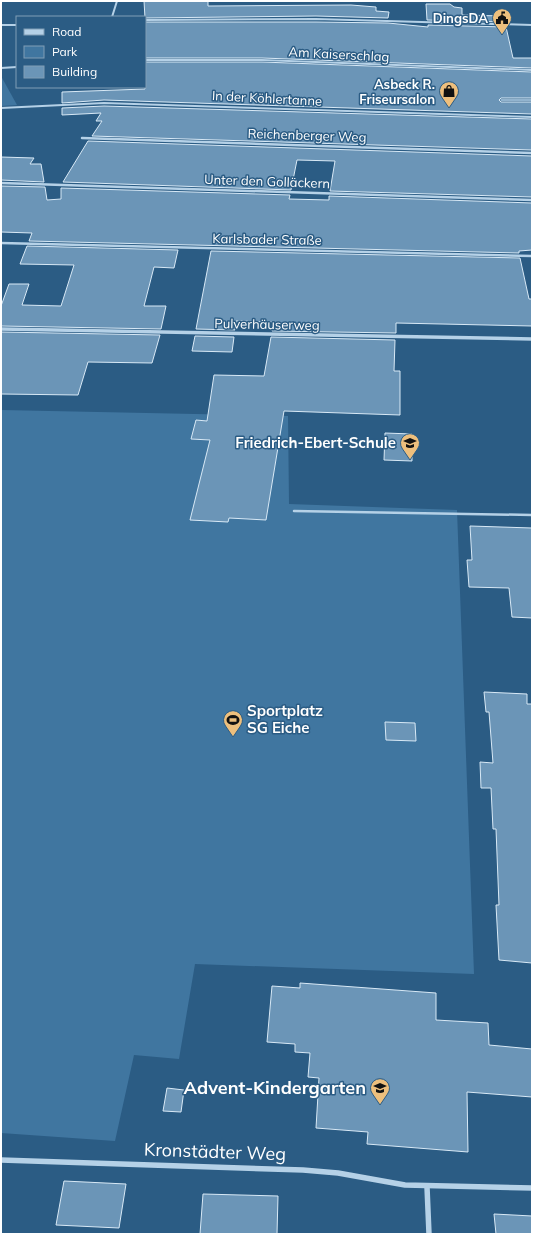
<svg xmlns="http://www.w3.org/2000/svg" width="533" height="1235" viewBox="0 0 533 1235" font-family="Mulish,sans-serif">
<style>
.green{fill:#4076a0}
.building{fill:#6b95b7;stroke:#d8e9f6}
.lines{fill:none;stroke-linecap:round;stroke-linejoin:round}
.lane-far1{stroke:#b5d1e7;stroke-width:1.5}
.lane{stroke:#b5d1e7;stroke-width:2.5}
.street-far3{stroke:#b5d1e7;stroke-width:2}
.street-far2{stroke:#b5d1e7;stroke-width:2.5}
.street-far1{stroke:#b5d1e7;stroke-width:3.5}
.street{stroke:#b5d1e7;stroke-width:5.5}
.labels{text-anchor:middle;stroke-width:3;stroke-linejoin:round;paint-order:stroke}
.far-poi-label{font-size:13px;font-weight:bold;fill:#fff;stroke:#2b5c84;text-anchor:end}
.far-street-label{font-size:13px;fill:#fff;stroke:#2b5c84}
.poi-label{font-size:15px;font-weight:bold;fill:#fff;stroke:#2b5c84;text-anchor:end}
.near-poi-label{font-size:18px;font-weight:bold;fill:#fff;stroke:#2b5c84;text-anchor:end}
.near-street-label{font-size:18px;fill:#fff;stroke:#2b5c84}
</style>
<rect width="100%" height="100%" fill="#2b5c84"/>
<g class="green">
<polygon points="1,76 17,105 1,106"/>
<polygon points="1,410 288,416 289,504 457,510 474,974 195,964 179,1059 134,1055 115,1141 1,1133"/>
</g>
<g class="building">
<polygon points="144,1 208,1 208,6 351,5 376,7 376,11 389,12 388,18 316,16 145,18"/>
<polygon points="426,4 450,4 454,7 462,8 462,15 503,16 504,22 427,20"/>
<polygon points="145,22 316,22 388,23 428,27 428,25 506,27 513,58 532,58 532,68 262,58 145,58"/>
<polygon points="145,62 262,62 532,72 532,98 501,98 499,100 501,102 532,102 532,114 104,100 62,103 62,92 145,89"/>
<polygon points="104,106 532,119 532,150 92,136 102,121 96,121 101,113 62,115 62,108"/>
<polygon points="88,141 532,156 532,197 330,191 335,161 297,160 291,190 63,182"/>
<polygon points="1,157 34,158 30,164 41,164 44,182 1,180"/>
<polygon points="1,186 45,187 47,200 61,199 61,188 290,195 289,199 329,200 329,196 532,203 532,250 519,251 519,253 29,241 32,233 1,232"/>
<polygon points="27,246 178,250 174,268 154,267 144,306 166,306 161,329 1,326 1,306 9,284 29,284 22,305 61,306 74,265 20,264"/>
<polygon points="211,251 520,258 529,299 532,299 532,326 396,323 396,333 272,331 274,322 236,321 235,330 196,329"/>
<polygon points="1,332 160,335 152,363 88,362 78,395 1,394"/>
<polygon points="195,336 234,337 232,352 192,351"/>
<polygon points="271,337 395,340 394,371 400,371 400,415 284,411 266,520 229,518 228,522 190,520 210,440 191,439 196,420 207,421 214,375 264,376"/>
<polygon points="385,433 412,434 412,461 384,460"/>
<polygon points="470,526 532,528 532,618 512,617 509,588 469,587 467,560 472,560"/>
<polygon points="484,692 527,694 527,704 532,704 532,963 499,960 496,905 499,905 496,829 493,829 491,788 481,788 480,762 493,763 489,712 486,712"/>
<polygon points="385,722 415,723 416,741 386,740"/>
<polygon points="300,983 436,993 436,1020 488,1023 489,1045 532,1049 532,1097 467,1092 468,1152 367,1144 368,1132 316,1128 319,1078 308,1077 310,1053 295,1052 295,1044 267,1042 272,986 300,988"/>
<polygon points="167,1088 184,1090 181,1112 163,1111"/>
<polygon points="64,1181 126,1184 119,1228 56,1225"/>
<polygon points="203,1194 278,1196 277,1234 200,1234"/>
<polygon points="494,1214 532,1216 532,1234 496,1234"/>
</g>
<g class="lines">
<polyline class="lane-far1" points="501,100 532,100"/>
<polyline class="lane" points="294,511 532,515"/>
<g class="street-far3">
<polyline points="112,17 117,1"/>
<polyline points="145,20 316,19 532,25"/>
<polyline points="1,25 17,25"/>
<polyline points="145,60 262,60 532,70"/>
<polyline points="1,68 17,67"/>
<polyline points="1,108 104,103 532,117"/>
</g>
<g class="street-far2">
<polyline points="82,138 532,153"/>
<polyline points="1,183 532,200"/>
<polyline points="1,243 532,256"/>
</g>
<polyline class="street-far1" points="1,329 532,339"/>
<g class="street">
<polyline points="1,1160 303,1170 338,1173 405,1185 532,1188"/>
<polyline points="427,1187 429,1234"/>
</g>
</g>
<defs>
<g id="civic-pin" transform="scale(1)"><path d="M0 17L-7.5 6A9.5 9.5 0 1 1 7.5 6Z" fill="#edbf7d" stroke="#2b5c84"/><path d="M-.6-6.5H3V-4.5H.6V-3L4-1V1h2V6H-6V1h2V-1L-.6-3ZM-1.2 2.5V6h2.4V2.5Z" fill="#111"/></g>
<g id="shop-pin" transform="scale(1)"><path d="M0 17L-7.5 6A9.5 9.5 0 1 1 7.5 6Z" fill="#edbf7d" stroke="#2b5c84"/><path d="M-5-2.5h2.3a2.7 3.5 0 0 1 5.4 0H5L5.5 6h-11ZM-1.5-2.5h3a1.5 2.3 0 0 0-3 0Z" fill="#111"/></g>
<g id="school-pin" transform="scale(1)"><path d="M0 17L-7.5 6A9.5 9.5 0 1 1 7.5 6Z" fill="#edbf7d" stroke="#2b5c84"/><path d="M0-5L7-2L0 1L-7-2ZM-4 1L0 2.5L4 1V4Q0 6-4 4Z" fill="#111"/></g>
<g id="stadium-pin" transform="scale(1)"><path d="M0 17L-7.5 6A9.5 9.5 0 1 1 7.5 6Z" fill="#edbf7d" stroke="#2b5c84"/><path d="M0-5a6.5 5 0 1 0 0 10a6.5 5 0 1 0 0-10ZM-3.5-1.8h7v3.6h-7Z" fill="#111"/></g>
</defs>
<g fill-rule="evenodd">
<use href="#civic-pin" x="502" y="18"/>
<use href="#shop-pin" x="449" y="91"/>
<use href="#school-pin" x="410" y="443"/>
<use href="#stadium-pin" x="233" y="720"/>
<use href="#school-pin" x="380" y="1088"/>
</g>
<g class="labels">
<g class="far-poi-label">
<text x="488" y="23">DingsDA</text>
<text x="435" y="89">Asbeck R.<tspan x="435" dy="15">Friseursalon</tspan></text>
</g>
<g class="far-street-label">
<text transform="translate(339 54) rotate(3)" y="5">Am Kaiserschlag</text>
<text transform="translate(267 98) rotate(3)" y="5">In der Köhlertanne</text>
<text transform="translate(307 135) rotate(2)" y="5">Reichenberger Weg</text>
<text transform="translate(267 181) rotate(2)" y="5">Unter den Golläckern</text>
<text transform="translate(267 239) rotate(1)" y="5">Karlsbader Straße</text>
<text transform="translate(267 324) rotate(1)" y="5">Pulverhäuserweg</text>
</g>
<g class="poi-label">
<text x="396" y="448">Friedrich-Ebert-Schule</text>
<text x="247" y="716" text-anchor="start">Sportplatz<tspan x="247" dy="17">SG Eiche</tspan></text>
</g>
<g class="near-poi-label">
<text x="366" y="1094">Advent-Kindergarten</text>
</g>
<g class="near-street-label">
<text transform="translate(215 1152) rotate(2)" y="6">Kronstädter Weg</text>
</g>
</g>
<rect width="533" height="1235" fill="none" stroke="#ffffff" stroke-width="4"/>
<rect x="16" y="16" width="130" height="72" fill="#2b5c84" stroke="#809db5"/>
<rect x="24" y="29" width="20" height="6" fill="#b5d1e7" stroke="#809db5"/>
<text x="52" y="36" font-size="12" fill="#ffffff">Road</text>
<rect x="24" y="46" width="20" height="12" fill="#4076a0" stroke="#809db5"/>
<text x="52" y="56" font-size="12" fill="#ffffff">Park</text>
<rect x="24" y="66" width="20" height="12" fill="#6b95b7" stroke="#809db5"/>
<text x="52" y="76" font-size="12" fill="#ffffff">Building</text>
</svg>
